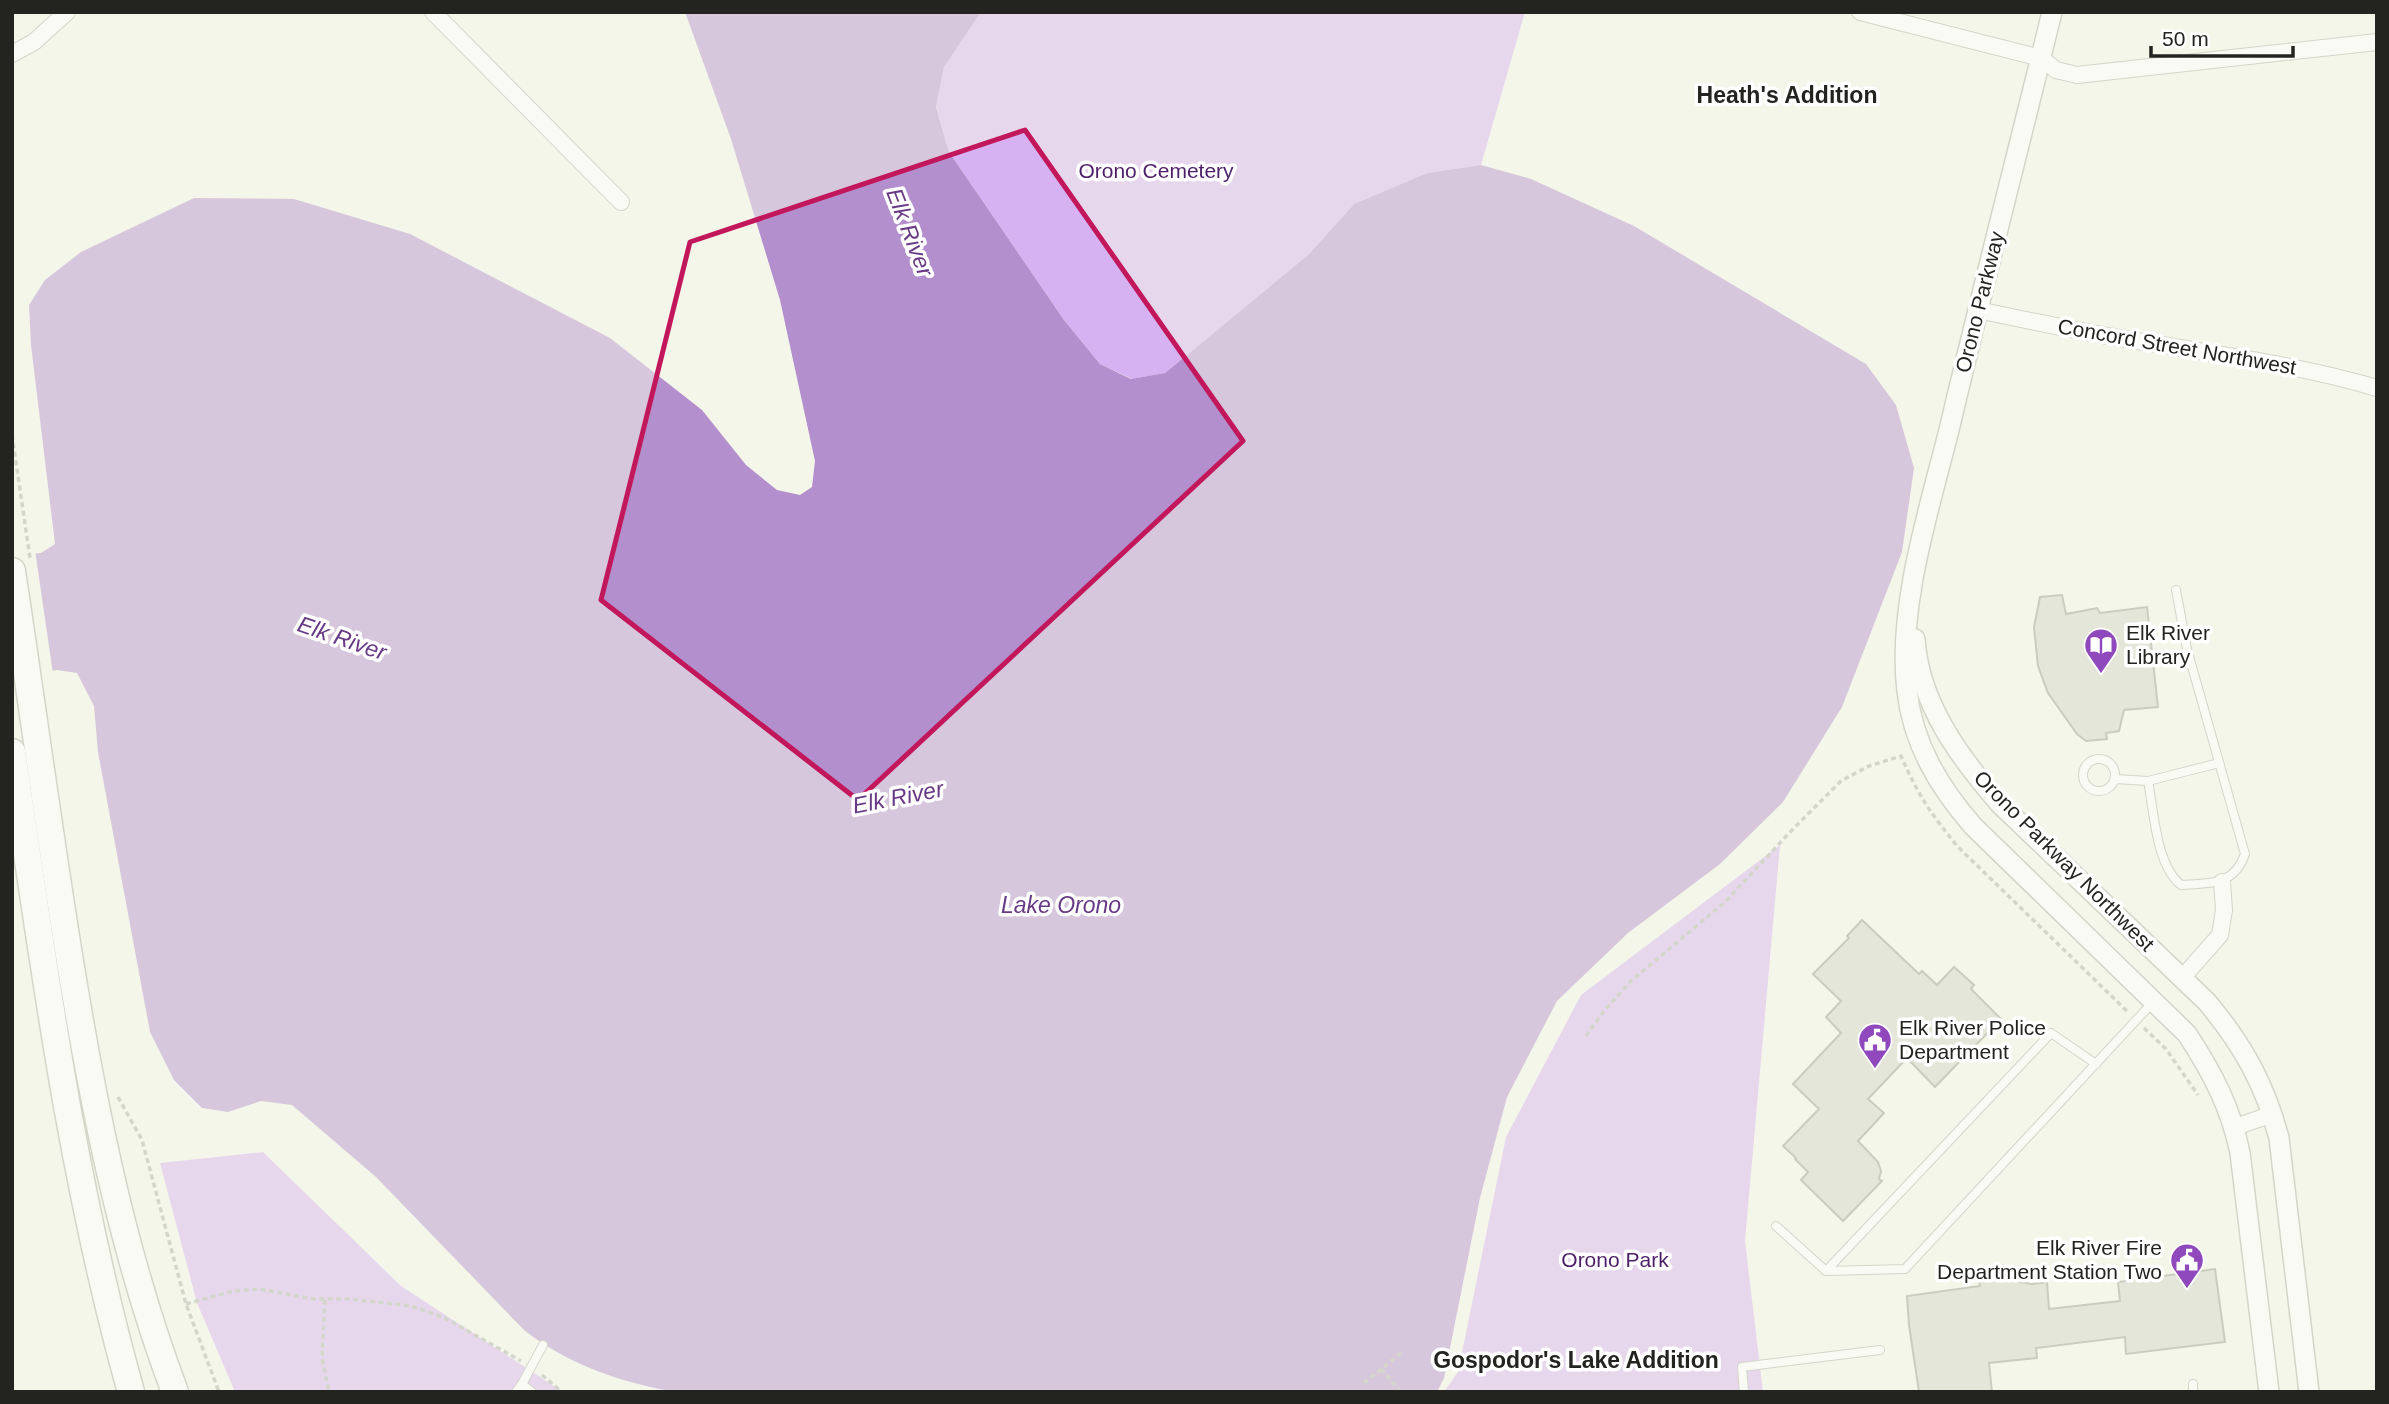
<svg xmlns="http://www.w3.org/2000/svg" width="2389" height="1404" viewBox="0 0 2389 1404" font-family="Arial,sans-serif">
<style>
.green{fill:#d7b2f2}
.water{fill:#b38fcd}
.pier{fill:#f4f6ea}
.building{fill:#d0d3c7;stroke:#989a8f;stroke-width:2}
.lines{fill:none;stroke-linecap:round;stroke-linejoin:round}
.service-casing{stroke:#acaea3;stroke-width:10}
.minor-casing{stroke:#acaea3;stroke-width:18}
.tertiary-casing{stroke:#acaea3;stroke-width:22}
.trunk-casing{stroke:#acaea3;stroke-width:29}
.path{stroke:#adafa6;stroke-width:3.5;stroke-dasharray:5 3.5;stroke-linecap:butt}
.service{stroke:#fff;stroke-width:8}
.minor{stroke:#fff;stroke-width:16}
.tertiary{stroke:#fff;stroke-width:19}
.trunk{stroke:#fff;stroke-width:26}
.marked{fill:none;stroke:#c2185b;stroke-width:5;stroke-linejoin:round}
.labels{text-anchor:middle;stroke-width:7;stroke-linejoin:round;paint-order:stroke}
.park-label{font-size:21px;fill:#4e1f69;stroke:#fff}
.street-label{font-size:21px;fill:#232420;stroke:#fff}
.poi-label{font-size:21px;fill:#232420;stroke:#fff;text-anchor:start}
.neighbourhood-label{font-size:23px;font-weight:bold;fill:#232420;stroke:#fff}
.water-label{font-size:23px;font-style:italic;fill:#683a85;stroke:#fff}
</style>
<rect width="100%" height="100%" fill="#f4f6ea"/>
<g class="green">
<polygon points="981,12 1525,12 1481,165 1427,173 1354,204 1308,255 1165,373 1132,379 1100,364 1064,320 949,152 936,106 944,67"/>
<polygon points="1780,845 1745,1241 1763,1392 1444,1392 1458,1372 1506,1137 1581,995"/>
<polygon points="263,1152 401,1286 563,1392 235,1392 197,1303 160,1163"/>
</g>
<path class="water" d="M685 12H981L944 67 936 107 949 152 1064 320 1100 364 1131 379 1165 373 1308 255 1354 204 1427 173 1481 165 1531 179 1634 226 1866 364 1896 405 1914 468 1902 552 1842 707 1783 802 1720 864 1628 933 1557 1001 1507 1097 1480 1198 1444 1378 1437 1392H676C622 1383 567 1364 524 1330L376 1177 292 1105 261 1101 228 1112 202 1108 174 1080 150 1032 98 752 94 706 77 673 57 670 12 676V555L41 553 55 544 31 345 29 305 45 280 81 252 194 198 294 199 410 234 610 338 702 410 746 465 777 490 800 495 812 487 815 461 780 300 731 139Z"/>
<polygon class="pier" points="35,550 53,674 12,679 12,551"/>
<g class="building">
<polygon points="2062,595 2066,614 2097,608 2100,613 2147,607 2158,707 2124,710 2119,731 2106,733 2107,739 2086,741 2077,734 2048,693 2038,666 2034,627 2040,597"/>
<polygon points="1862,920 1919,974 1922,971 1937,985 1954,967 1974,985 1971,989 2001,1019 1935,1087 1907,1058 1868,1099 1884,1113 1858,1141 1878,1162 1881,1171 1879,1179 1882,1181 1843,1221 1801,1180 1808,1172 1795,1159 1796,1158 1783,1146 1819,1109 1793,1084 1841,1033 1826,1017 1841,1001 1813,974 1849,938 1847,936"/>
<polygon points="2003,1265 2009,1274 2020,1282 2032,1284 2047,1282 2049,1309 2120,1301 2118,1282 2215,1269 2225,1342 2126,1354 2125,1337 2036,1348 2037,1358 1989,1363 1992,1392 1919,1392 1909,1325 1907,1296 1980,1286 1978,1269"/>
</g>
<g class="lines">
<g class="service-casing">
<g id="service">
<circle cx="2099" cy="775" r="16"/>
<polyline points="2115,779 2148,781 2219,763"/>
<path d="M2148 781C2154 812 2156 865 2181 885 2210 883 2234 886 2245 854L2187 649 2176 590"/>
<polyline points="1776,1226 1826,1271 1905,1269 2154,1001"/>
<polyline points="1826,1271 2051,1033 2096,1064"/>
<polyline points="522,1384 543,1345"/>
<polyline points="2193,1384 2193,1392"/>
<polyline points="516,1392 522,1384 532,1392"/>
<polyline points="1744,1392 1742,1367 1880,1350"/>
</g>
</g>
<g class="minor-casing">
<g id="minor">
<polyline points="433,12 621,202"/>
<polyline points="1860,12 2041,58 2056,70 2077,75 2377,42"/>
<polyline points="12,54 34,42 67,12"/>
<path d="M1978 310C2039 323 2100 336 2162 345 2234 357 2306 367 2377 388"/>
<polyline points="2182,978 2220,935 2224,910 2222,882"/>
<polyline points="2235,1127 2273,1114"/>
</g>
</g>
<g class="tertiary-casing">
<g id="tertiary">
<path d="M2052 12C2018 151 1982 290 1949 430 1929 510 1897 608 1907 691 1913 744 1939 787 1973 826L2187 1034C2212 1072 2231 1108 2240 1153L2269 1392"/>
<path d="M1915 639C1919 703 1960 758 2000 804L2207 1002C2242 1044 2265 1084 2279 1138L2309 1392"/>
</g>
</g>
<g class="trunk-casing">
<g id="trunk">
<path d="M12 571C31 697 48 824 68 949 92 1099 121 1249 175 1392"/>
<path d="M12 752C44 967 72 1182 131 1392"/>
</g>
</g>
<g class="path">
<polyline points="12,435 30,558"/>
<polyline points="2144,1028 2166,1049 2198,1095"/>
<path d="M1586 1036 1604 1011 1631 981 1724 903 1794 828 1841 781 1869 766 1901 756C1918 795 1931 814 1958 847L2129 1013"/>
<polyline points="118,1097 142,1140 186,1304 219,1392"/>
<polyline points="325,1300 322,1358 329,1392"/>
<polyline points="186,1304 233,1291 259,1289 314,1299 350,1299 411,1306 445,1318 521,1361"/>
<polyline points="1381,1369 1401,1392"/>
<polyline points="542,1375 562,1392"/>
<polyline points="1364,1383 1401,1353"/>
</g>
<use href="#service" class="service"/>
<use href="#minor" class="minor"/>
<use href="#tertiary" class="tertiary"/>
<use href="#trunk" class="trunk"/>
</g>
<path d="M0 0H2389V1404H0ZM1025 130 1243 441 858 800 601 600 690 242Z" fill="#f4f6ea" fill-opacity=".55" fill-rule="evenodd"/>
<path class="marked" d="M1025 130 1243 441 858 800 601 600 690 242Z"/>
<defs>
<g id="library-pin" transform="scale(1.75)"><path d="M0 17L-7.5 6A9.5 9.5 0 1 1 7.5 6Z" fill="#9049bc" stroke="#fff"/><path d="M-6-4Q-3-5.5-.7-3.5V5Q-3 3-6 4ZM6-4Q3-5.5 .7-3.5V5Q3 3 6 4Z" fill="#fff"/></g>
<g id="civic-pin" transform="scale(1.75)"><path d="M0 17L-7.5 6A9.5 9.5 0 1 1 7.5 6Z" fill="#9049bc" stroke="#fff"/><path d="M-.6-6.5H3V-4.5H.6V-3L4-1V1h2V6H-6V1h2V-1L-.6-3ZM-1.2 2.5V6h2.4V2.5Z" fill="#fff"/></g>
</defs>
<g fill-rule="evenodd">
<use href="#library-pin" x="2101" y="645"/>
<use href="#civic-pin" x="1875" y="1040"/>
<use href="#civic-pin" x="2187" y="1260"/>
</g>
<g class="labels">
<g class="park-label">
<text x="1156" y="178">Orono Cemetery</text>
<text x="1615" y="1267">Orono Park</text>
</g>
<g class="street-label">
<text transform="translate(1980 302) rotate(-76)" y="7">Orono Parkway</text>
<text transform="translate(2177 347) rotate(10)" y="7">Concord Street Northwest</text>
<text transform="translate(2064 861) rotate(45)" y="7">Orono Parkway Northwest</text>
</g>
<g class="poi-label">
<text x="2126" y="640">Elk River<tspan x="2126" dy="24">Library</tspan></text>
<text x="1899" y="1035">Elk River Police<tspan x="1899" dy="24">Department</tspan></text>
<text x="2162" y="1255" text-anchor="end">Elk River Fire<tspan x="2162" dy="24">Department Station Two</tspan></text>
</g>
<g class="neighbourhood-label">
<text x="1787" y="103">Heath's Addition</text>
<text x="1576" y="1368">Gospodor's Lake Addition</text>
</g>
<g class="water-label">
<text transform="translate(910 232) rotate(69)" y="8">Elk River</text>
<text transform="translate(342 638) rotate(19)" y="8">Elk River</text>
<text transform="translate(898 797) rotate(-11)" y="8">Elk River</text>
<text x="1061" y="913">Lake Orono</text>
</g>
</g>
<rect width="2389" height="1404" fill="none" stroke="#232420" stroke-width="28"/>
<path d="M2151 46v10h142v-10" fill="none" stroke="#232420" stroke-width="3.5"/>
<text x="2162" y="46" font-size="21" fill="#232420" stroke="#ffffff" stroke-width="5" paint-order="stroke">50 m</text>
</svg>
